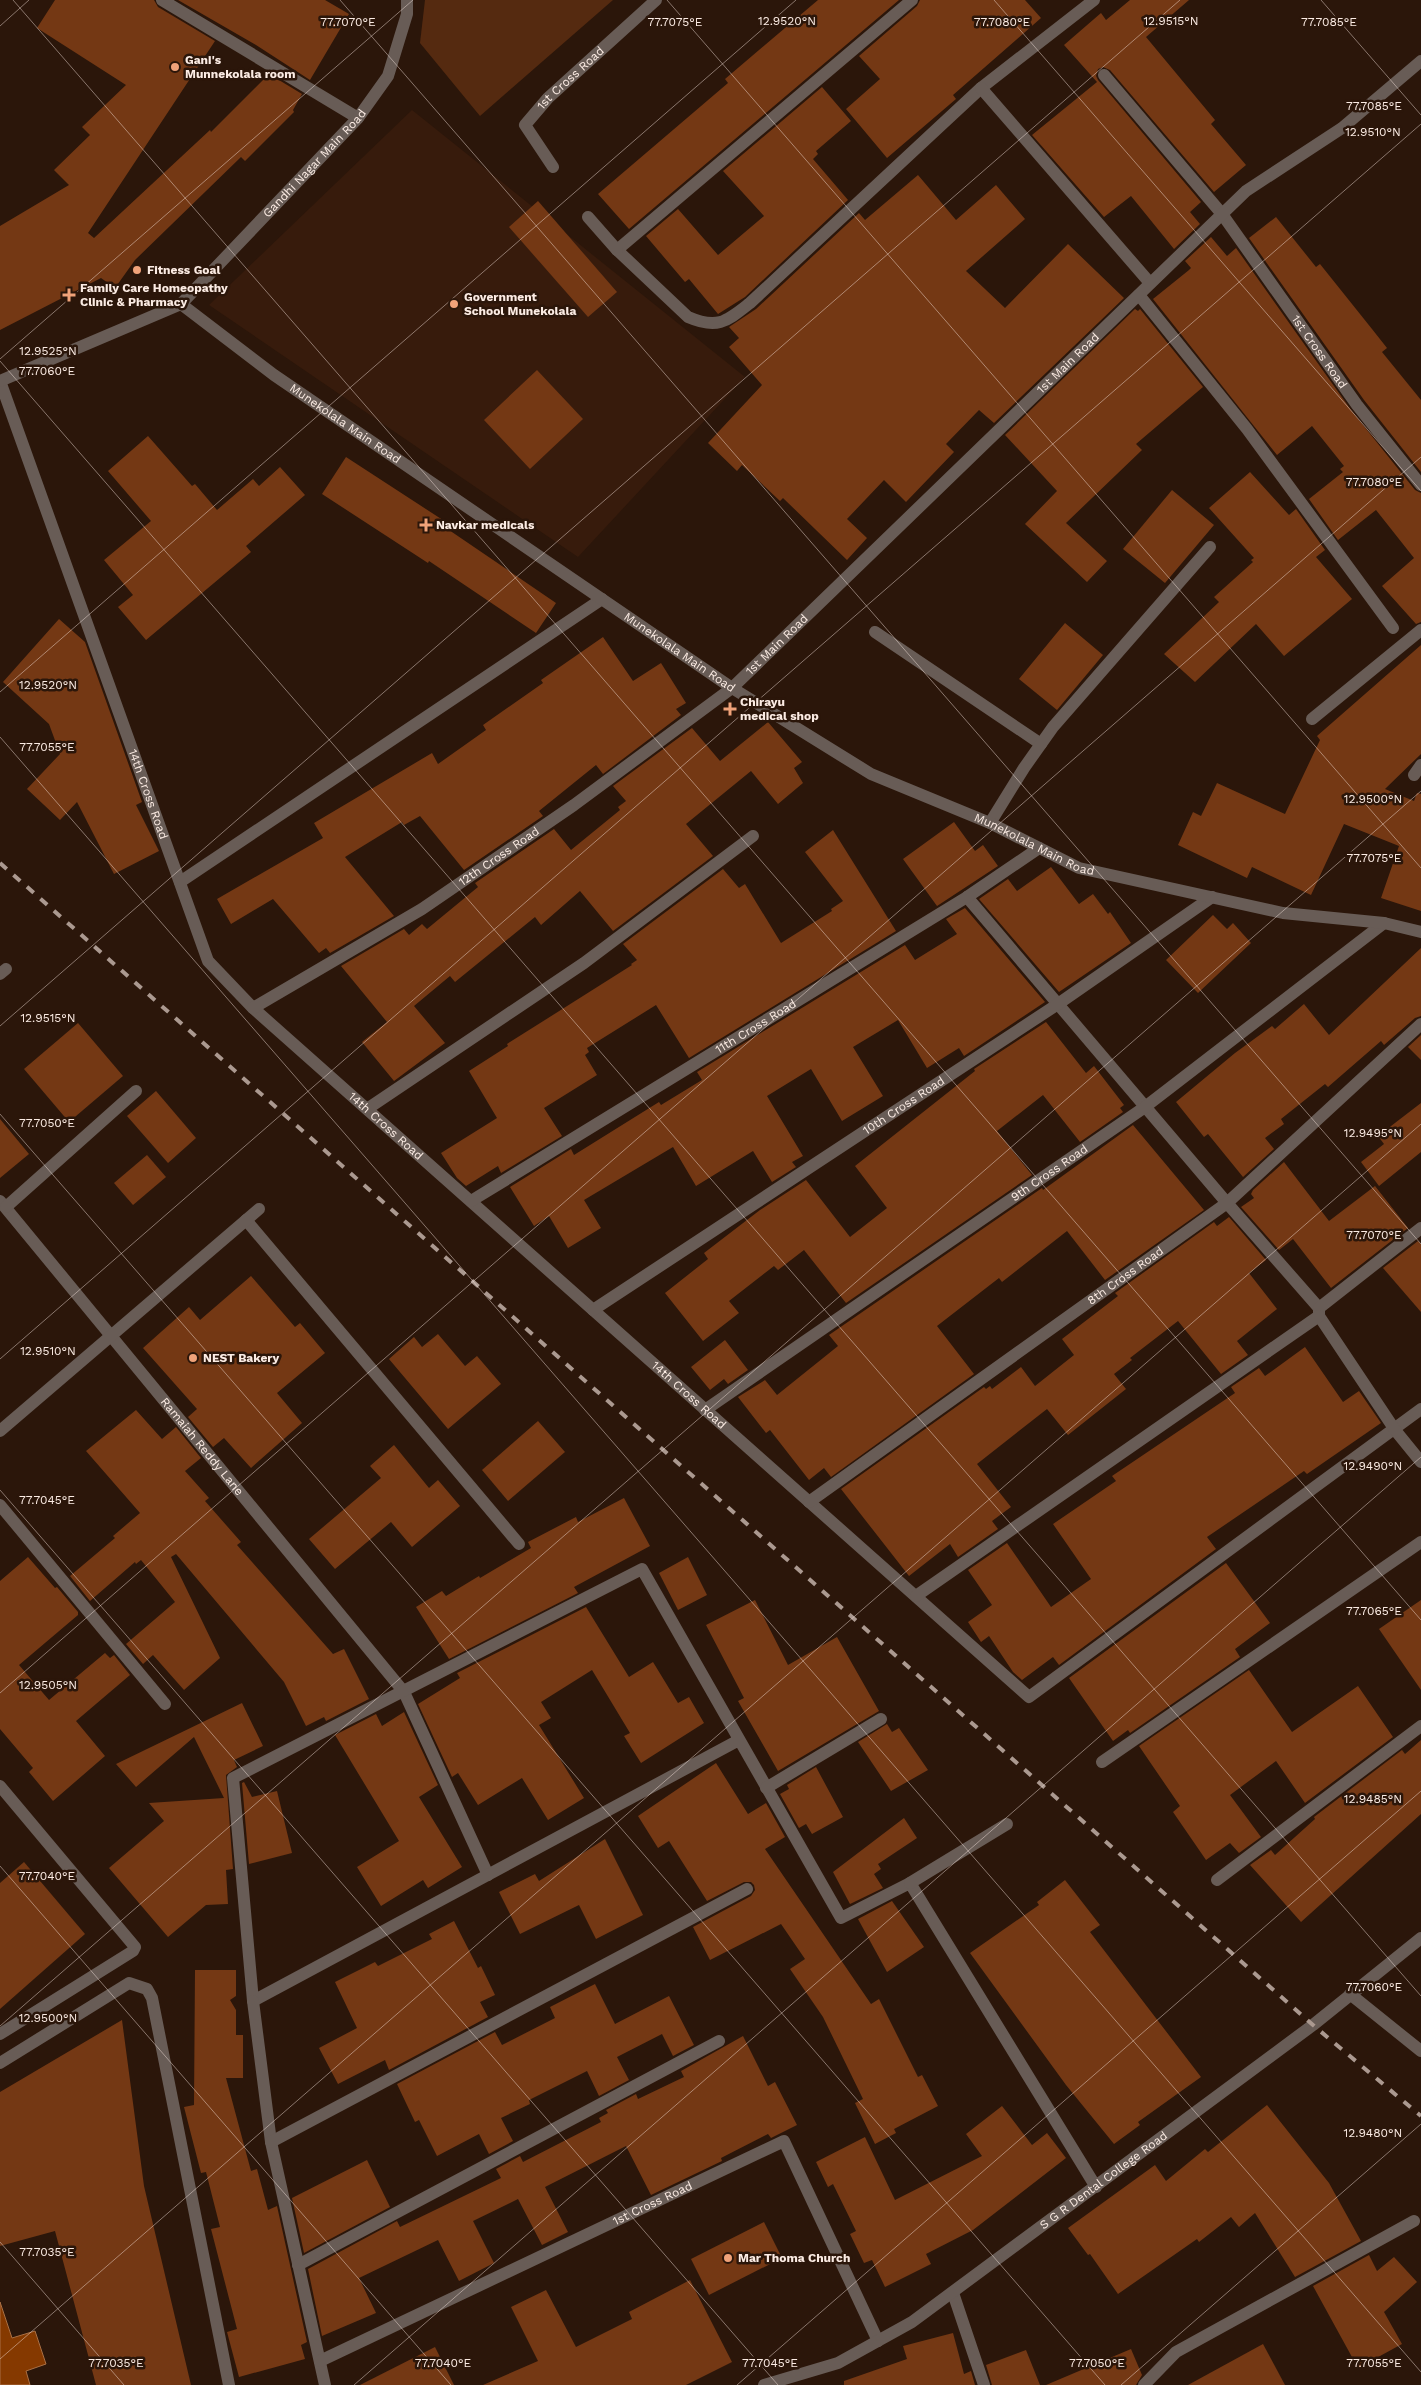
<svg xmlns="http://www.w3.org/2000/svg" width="1421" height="2385" viewBox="0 0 1421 2385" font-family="'Work Sans',sans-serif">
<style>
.built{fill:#371b0c}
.green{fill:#552a10}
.water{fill:#853900;stroke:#a96f44}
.building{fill:#743814}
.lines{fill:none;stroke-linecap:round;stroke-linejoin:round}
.service{stroke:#685c56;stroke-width:12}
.minor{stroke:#685c56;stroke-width:12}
.tertiary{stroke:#685c56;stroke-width:12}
.rail{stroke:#ab9990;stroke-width:4;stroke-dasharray:9 9;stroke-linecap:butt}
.ticks{fill:none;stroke:#fcece4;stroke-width:1;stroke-opacity:0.45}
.poi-dot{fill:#f0a279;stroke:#2b160a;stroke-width:2}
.labels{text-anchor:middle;stroke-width:5;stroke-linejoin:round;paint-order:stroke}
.poi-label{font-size:12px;font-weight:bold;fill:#fcece4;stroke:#2b160a;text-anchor:start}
.street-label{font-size:12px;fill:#fcece4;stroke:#2b160a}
.ticks-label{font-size:12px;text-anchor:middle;fill:#fcece4;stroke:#2b160a;stroke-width:5;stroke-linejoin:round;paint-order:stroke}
</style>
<rect width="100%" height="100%" fill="#2b160a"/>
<polygon class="built" points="412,110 745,377 578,557 209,305"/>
<polygon class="green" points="425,0 613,0 480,116 420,43"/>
<polygon class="water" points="0,2302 12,2338 35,2331 46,2364 26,2371 30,2385 0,2385"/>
<g class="building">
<polygon points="55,0 154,0 158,7 215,41 88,233 94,238 210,130 211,132 269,74 302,94 293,110 294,112 245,161 241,157 135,260 115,288 101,278 0,330 0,226 69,185 54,170 90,135 82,127 126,85 37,28"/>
<polygon points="178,0 325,0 349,14 310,80 256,45"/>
<polygon points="818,0 899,0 629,229 598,194 728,83 725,79"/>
<polygon points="920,0 1025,0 1041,18 953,95 956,99 887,158 846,109 880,79 859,56 917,6"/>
<polygon points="1130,0 1189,0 1146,37 1215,120 1211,124 1246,165 1214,192 1110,70 1103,67 1098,69 1096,76 1098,80 1201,202 1190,212 1200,224 1174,249 1131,196 1104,217 1032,135 1097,82 1064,45 1101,13 1106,20"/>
<polygon points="822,87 851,121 816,151 818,154 813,159 848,200 745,297 718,314 689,279 685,282 646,236 678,209 718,255 764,216 723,171"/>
<polygon points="918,175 956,220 996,185 1025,219 966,271 1005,308 1068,244 1124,298 994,423 979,410 946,444 954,452 906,502 884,480 847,519 867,538 847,560 783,498 780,501 742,465 737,471 708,443 762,385 729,347 739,338 729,327 756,309 859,213 865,220"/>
<polygon points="538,201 617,292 588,317 509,227"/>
<polygon points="1276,217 1316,267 1320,264 1372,329 1387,348 1382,352 1421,400 1421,472 1364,400 1249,238"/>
<polygon points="1211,237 1227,256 1236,248 1351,410 1415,490 1421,493 1421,622 1416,624 1382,586 1414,558 1376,510 1338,540 1309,499 1343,472 1340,469 1344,466 1312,426 1277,455 1153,299 1189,270 1191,268 1185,261"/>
<polygon points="1135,309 1138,311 1140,309 1203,387 1136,444 1142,450 1066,523 1107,561 1087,582 1025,524 1057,491 1005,435"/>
<polygon points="537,370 583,419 530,469 484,420"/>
<polygon points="148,436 192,486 195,484 217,510 253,479 259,486 280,467 305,495 246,546 251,552 146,640 118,607 133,595 104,560 151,521 108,471"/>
<polygon points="346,457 452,526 449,530 556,603 536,633 429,561 428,563 322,494"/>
<polygon points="1250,472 1289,515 1296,509 1325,550 1316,557 1352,599 1284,656 1256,624 1195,682 1164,654 1219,602 1214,597 1253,562 1251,560 1254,558 1209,508"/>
<polygon points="1172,490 1214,525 1165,583 1123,549"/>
<polygon points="59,619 85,642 142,802 136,805 159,851 114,874 77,802 60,820 27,789 60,754 49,724 3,682"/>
<polygon points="1065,623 1103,655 1057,710 1019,679"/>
<polygon points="603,637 633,681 661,663 686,703 676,709 681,715 603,774 596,765 539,811 543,816 464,870 420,816 404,825 402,822 345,857 394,916 330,953 326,948 319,953 273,899 231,924 217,899 323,838 314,823 432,753 438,764 486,730 483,725 543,683 541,680"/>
<polygon points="1421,645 1421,754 1385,789 1414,801 1417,793 1421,794 1421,911 1381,898 1399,846 1344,824 1311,895 1252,867 1247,878 1178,845 1193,812 1201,816 1217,783 1285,814 1320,740 1317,736"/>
<polygon points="768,722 802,762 794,768 803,783 778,804 751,771 686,824 713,856 613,931 580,891 541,925 535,917 455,982 450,976 414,1006 445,1043 394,1081 362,1042 387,1022 341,966 404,929 409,935 422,924 427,929 478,887 475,883 554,829 571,850 620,810 618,807 626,801 613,786 692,728 720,761"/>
<polygon points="954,822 975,851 983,845 998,866 937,906 903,859"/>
<polygon points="833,830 896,931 689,1058 656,1005 587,1048 589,1052 585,1055 597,1075 544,1108 562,1136 501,1173 498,1166 466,1186 457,1178 441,1153 497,1118 469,1071 508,1046 507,1044 632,965 631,964 637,960 623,944 723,869 739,888 745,884 781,943 832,911 831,909 843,901 805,852"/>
<polygon points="1051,867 1079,904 1093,894 1108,914 1110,912 1131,943 1059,992 979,899 1008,879 1017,891"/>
<polygon points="965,908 1045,1002 964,1056 959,1048 927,1068 898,1020 853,1047 883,1096 842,1121 811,1069 767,1096 803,1156 792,1162 796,1167 772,1182 753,1151 696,1186 673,1147 584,1200 601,1228 568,1248 549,1216 534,1226 510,1187 571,1149 574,1155 659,1102 661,1105 702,1080 697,1072 905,945 915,960 957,934 946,919"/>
<polygon points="1213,915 1227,929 1233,923 1251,943 1198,993 1166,960"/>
<polygon points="1421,948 1421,1016 1415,1018 1384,1045 1381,1041 1328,1087 1325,1084 1281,1119 1284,1124 1265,1138 1274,1149 1243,1177 1208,1134 1204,1137 1176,1102 1235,1053 1272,1026 1275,1029 1304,1004 1329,1035"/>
<polygon points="1046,1022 1086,1073 1094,1066 1124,1105 1120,1108 1123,1112 1080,1142 1043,1095 997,1131 1032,1175 846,1303 804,1250 778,1270 774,1266 729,1301 739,1313 703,1341 665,1293 708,1259 704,1253 760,1210 806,1180 850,1237 887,1208 855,1166 975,1071 974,1069"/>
<polygon points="78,1023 123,1076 69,1122 24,1069"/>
<polygon points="1421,1035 1421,1060 1408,1047"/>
<polygon points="156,1091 196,1138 168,1163 127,1116"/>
<polygon points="1421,1103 1421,1152 1379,1186 1361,1162 1384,1144 1378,1136"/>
<polygon points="0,1119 29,1154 0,1178"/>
<polygon points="1133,1125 1204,1210 1105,1280 1067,1231 1002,1282 999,1278 937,1326 974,1374 831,1477 824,1468 809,1480 770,1430 766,1433 738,1397 765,1380 777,1395 838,1346 829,1335 1042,1188 1043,1190"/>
<polygon points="147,1155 166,1177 133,1205 114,1183"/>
<polygon points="1284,1162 1329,1221 1375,1186 1408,1228 1331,1288 1293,1239 1279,1250 1241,1207 1254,1198 1251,1194 1253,1190"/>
<polygon points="1229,1217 1266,1260 1249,1273 1277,1309 1237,1341 1248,1355 1221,1374 1178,1321 1130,1358 1132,1360 1114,1374 1126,1389 1068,1435 1047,1409 977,1464 1011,1507 992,1521 998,1529 958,1557 950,1544 909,1576 841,1489 984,1387 986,1389 990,1386 992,1389 1021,1367 1035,1386 1074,1355 1062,1339 1118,1296 1115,1293 1214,1222 1217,1226"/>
<polygon points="1418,1241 1421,1244 1421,1312 1383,1268"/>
<polygon points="251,1276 295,1327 300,1323 325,1353 277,1393 302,1423 251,1468 224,1438 213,1447 188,1417 197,1409 143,1348 189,1307 200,1320"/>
<polygon points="438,1334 465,1366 477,1356 501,1384 448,1429 389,1359 414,1337 422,1347"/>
<polygon points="725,1340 748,1370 728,1384 724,1379 710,1390 691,1367"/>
<polygon points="1305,1347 1343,1402 1359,1391 1381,1423 1307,1474 1304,1471 1207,1537 1216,1549 1059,1665 1053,1657 1022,1680 1013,1672 989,1636 981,1642 968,1622 992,1605 968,1570 1007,1543 1051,1607 1091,1579 1053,1524 1116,1481 1112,1476 1235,1393 1231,1387 1259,1368 1265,1376"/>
<polygon points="136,1410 162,1439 176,1427 201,1458 185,1471 209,1498 205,1501 241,1542 237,1545 333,1654 344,1649 369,1699 326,1721 324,1717 306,1726 284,1682 176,1554 171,1557 220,1658 184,1690 153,1655 143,1664 126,1644 175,1602 141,1560 136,1564 135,1562 90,1601 70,1576 115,1538 113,1536 140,1513 86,1451"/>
<polygon points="538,1421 565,1452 508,1501 482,1470"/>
<polygon points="394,1445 429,1488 438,1480 460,1506 412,1547 391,1522 335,1569 309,1539 381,1478 370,1466"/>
<polygon points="624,1498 650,1546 574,1587 578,1593 449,1659 416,1607 442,1591 446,1596 479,1576 480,1578 531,1548 528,1542 576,1517 578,1522"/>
<polygon points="28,1557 55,1588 57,1587 78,1612 78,1615 19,1665 49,1700 105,1653 110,1658 114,1655 130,1675 76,1721 105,1756 53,1801 29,1772 33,1768 0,1729 0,1581"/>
<polygon points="688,1557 707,1595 678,1610 659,1573"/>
<polygon points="1226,1563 1270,1623 1235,1649 1240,1657 1130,1733 1128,1730 1113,1741 1069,1678"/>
<polygon points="755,1600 788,1665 837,1637 879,1711 778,1771 738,1701 744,1698 706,1625"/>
<polygon points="1421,1600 1421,1690 1379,1629"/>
<polygon points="586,1607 629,1677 653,1662 678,1703 689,1697 704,1723 641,1763 624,1736 630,1733 592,1670 541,1702 551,1718 539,1725 584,1798 548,1820 522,1778 478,1805 458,1773 452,1777 418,1704 460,1678 457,1673"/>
<polygon points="1249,1670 1292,1732 1358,1686 1393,1737 1305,1803 1276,1761 1230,1795 1261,1837 1239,1853 1230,1843 1206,1860 1173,1812 1180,1806 1139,1746"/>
<polygon points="242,1703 263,1746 234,1760 237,1767 226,1775 233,1869 226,1870 228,1904 206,1905 168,1937 109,1868 164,1821 149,1803 224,1798 194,1737 136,1787 116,1764"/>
<polygon points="404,1712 438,1785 419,1797 462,1867 428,1888 423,1880 381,1906 357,1867 399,1841 335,1735 376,1714 382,1726"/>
<polygon points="887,1724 892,1732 899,1728 928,1770 891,1791 858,1742"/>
<polygon points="1421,1740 1421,1814 1301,1922 1250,1865 1271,1850 1275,1855 1315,1819 1314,1817 1402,1750 1405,1754"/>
<polygon points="716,1763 748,1814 766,1803 785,1837 765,1849 871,2004 879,1999 918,2077 922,2075 938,2106 894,2129 896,2133 875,2144 855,2103 863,2099 823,2017 790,1969 805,1959 781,1924 710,1960 693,1927 751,1896 755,1890 754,1885 751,1882 744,1882 707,1901 669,1841 658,1848 638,1816"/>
<polygon points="816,1767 843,1817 812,1834 806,1824 799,1828 780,1794 789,1789 787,1785"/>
<polygon points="244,1782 252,1797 277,1791 292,1853 249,1864 242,1783"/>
<polygon points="904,1818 917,1838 878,1864 881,1869 874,1874 883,1888 850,1904 833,1872"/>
<polygon points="605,1839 643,1915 596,1939 579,1905 520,1934 499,1892 535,1874 539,1881"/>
<polygon points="24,1862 85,1934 0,2009 0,1883"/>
<polygon points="1065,1880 1100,1925 1090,1932 1201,2077 1138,2122 1140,2125 1114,2144 1066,2085 970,1953 1039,1905 1037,1902"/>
<polygon points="892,1901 924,1947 887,1972 858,1919"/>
<polygon points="454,1921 478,1968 481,1966 495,1995 480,2002 488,2017 389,2070 385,2060 338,2084 319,2048 357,2028 335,1982 375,1962 378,1966 432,1939 429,1934"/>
<polygon points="195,1970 236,1970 236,1996 230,2000 236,2010 236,2035 243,2035 243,2078 226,2078 251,2171 257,2169 268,2210 277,2206 307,2342 301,2345 305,2359 239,2377 227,2332 237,2329 211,2229 220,2227 206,2172 201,2173 184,2107 194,2105"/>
<polygon points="595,1984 615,2024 669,1996 694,2045 673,2056 662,2034 617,2057 629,2080 599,2096 587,2071 529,2100 530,2104 501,2118 513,2141 489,2154 479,2134 437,2156 419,2120 415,2122 397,2084 495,2032 502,2045 555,2018 550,2007"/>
<polygon points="122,2020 144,2186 191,2385 96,2385 55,2231 0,2246 0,2092"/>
<polygon points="743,2036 768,2086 775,2082 797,2125 771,2138 768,2134 721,2158 722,2161 651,2195 626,2146 545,2187 568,2232 542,2245 518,2199 473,2221 494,2263 459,2281 438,2240 359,2278 376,2313 322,2336 308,2269 397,2221 400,2227 501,2178 496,2169 520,2156 523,2162 601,2122 599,2118 608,2113 606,2110 636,2094 638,2099 684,2077 681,2071"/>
<polygon points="1267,2105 1329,2183 1361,2241 1295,2277 1255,2213 1239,2227 1231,2217 1199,2242 1197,2239 1118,2294 1090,2254 1088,2255 1068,2228 1155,2165 1166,2181 1205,2149 1208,2152"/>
<polygon points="1002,2106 1032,2145 1047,2133 1066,2158 973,2230 926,2254 931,2264 885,2287 872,2260 864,2263 850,2234 856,2231 833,2184 828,2187 816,2162 865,2137 895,2200 982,2156 966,2134"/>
<polygon points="367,2160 390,2207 304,2253 292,2198"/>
<polygon points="764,2222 782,2258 709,2295 691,2259"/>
<polygon points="1369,2255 1377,2271 1394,2257 1417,2282 1384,2312 1402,2344 1358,2368 1313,2286"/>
<polygon points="690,2280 732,2362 686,2385 483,2385 538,2361 511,2307 546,2290 576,2347 632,2319 629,2312"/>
<polygon points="953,2333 964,2374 971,2371 975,2385 844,2385 844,2381 907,2359 903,2346"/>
<polygon points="1263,2344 1285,2385 1188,2385"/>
<polygon points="435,2347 454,2385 360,2385"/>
<polygon points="1131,2349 1142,2375 1136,2385 1046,2385"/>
<polygon points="1026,2350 1040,2385 992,2385 986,2365"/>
</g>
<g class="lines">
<g class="service">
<polyline points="875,632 1041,744"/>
<polyline points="0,2063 129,1983 147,1989 152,1998 229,2385"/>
</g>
<g class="minor">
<polyline points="162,0 358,118"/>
<path d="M912 0 617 250 688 317C718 330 727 321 750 303L981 88 1094 0"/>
<path id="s1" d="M1104 75 1222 214 1357 405 1421 485"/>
<polyline points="981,88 1150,283"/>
<path id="s2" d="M553 167 525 125 548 98 656 0"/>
<polyline points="588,217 617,250"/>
<polyline points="1139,295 1247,429 1393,628"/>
<path id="s3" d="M0 381 208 961 253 1008 1029 1697 1421 1409"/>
<polyline points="1312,719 1421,630"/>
<polyline points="1414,775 1421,765"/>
<polyline points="990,823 1024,768 1053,727 1210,547"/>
<polyline points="180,882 602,599"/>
<polyline points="967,897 1227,1203 1319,1308 1319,1316 1395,1430 1421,1462"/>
<polyline points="0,974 6,969"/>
<path id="s4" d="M253 1008 422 909 574 805 732 688 1246 191 1342 128 1421 61"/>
<polyline points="367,1109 584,963 753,836"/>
<path id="s5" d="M0 1201 404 1692 488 1875"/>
<path id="s6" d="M471 1201 967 897 1039 848"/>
<polyline points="6,1207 136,1091"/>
<polyline points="246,1220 519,1544"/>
<polyline points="1319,1308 1421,1228"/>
<path id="s7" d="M593 1310 1058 1004 1212 897"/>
<path id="s8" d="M705 1410 1145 1107 1384 923"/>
<polyline points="0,1431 259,1209"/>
<path id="s9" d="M809 1502 1227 1203 1421 1024"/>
<polyline points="0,1505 165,1704"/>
<polyline points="916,1596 1319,1316"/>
<polyline points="739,1740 253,2001 233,1778 642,1569 841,1918 910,1883 1096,2187"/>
<polyline points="1102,1762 1421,1542"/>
<polyline points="0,1786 135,1947 133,1951 0,2034"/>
<polyline points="766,1788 881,1719"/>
<polyline points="1217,1880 1421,1726"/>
<polyline points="910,1883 1007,1824"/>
<polyline points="1350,1994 1421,2051"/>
<polyline points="253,2001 271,2142 325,2385"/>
<polyline points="271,2142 747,1889"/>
<polyline points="298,2265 719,2041"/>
<polyline points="953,2293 984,2385"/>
<path id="s10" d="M320 2361 784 2141 878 2341"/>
<polyline points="1144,2385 1176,2352 1414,2221"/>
</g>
<g class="tertiary">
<path id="s11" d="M181 304 358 118 388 76 407 14V0"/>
<path id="s12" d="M0 381 181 304 274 375 732 688 871 774 990 823 1079 868 1283 913 1384 923 1421 932"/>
<path id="s13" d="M764 2385 838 2363 912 2322 1313 2025 1421 1938"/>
</g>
<polyline class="rail" points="0,863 1313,2025 1421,2116"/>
</g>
<path class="ticks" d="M13 0 1421 1620M340 0 1421 1244M667 0 1421 868M994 0 1421 491M1321 0 1421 115M0 26 29 0M0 359 413 0M0 361 1421 1996M0 692 796 0M0 737 1421 2372M0 1026 1180 0M0 1114 1105 2385M0 1359 1421 124M0 1490 778 2385M0 1693 1421 457M0 1866 451 2385M0 2026 1421 791M0 2242 124 2385M0 2359 1421 1124M354 2385 1421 1457M737 2385 1421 1791M1121 2385 1421 2124"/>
<g class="poi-dot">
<circle cx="175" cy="67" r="5"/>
<circle cx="137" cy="270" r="5"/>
<path d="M66.5 287.5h5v5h5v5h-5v5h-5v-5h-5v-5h5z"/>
<circle cx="454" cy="304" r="5"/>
<path d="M423.5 517.5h5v5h5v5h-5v5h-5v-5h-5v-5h5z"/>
<path d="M727.5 701.5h5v5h5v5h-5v5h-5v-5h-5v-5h5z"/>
<circle cx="193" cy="1358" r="5"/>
<circle cx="728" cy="2258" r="5"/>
</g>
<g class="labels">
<g class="poi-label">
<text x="185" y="64">Gani's<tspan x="185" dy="14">Munnekolala room</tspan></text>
<text x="147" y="274">Fitness Goal</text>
<text x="80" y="292">Family Care Homeopathy<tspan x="80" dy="14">Clinic &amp; Pharmacy</tspan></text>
<text x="464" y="301">Government<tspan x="464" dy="14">School Munekolala</tspan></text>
<text x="436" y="529">Navkar medicals</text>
<text x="740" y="706">Chirayu<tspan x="740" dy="14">medical shop</tspan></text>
<text x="203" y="1362">NEST Bakery</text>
<text x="738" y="2262">Mar Thoma Church</text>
</g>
<g class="street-label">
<text dy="4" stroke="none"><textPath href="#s2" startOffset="116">1st Cross Road</textPath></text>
<text dy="4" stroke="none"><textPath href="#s11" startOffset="194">Gandhi Nagar Main Road</textPath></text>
<text dy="4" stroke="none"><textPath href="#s1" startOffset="351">1st Cross Road</textPath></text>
<text dy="4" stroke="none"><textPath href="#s4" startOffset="1044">1st Main Road</textPath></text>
<text dy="4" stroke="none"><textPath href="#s12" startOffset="400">Munekolala Main Road</textPath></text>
<text dy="4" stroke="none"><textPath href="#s4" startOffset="639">1st Main Road</textPath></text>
<text dy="4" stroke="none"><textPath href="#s12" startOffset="805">Munekolala Main Road</textPath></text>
<text dy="4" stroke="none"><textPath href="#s3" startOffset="439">14th Cross Road</textPath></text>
<text dy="4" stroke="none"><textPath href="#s12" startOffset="1210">Munekolala Main Road</textPath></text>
<text dy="4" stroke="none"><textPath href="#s4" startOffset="289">12th Cross Road</textPath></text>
<text dy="4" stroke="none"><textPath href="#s6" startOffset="334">11th Cross Road</textPath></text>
<text dy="4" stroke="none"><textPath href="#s7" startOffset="372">10th Cross Road</textPath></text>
<text dy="4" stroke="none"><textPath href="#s3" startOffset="859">14th Cross Road</textPath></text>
<text dy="4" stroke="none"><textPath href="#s8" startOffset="418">9th Cross Road</textPath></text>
<text dy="4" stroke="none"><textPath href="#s9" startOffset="389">8th Cross Road</textPath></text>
<text dy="4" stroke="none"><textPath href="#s3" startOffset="1264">14th Cross Road</textPath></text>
<text dy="4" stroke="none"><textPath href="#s5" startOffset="318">Ramaiah Reddy Lane</textPath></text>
<text dy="4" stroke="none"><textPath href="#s13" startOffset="400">S G R Dental College Road</textPath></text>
<text dy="4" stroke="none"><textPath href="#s10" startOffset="368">1st Cross Road</textPath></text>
</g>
</g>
<g class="ticks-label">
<text x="1171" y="25">12.9515°N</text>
<text x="787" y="25">12.9520°N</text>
<text x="1329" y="26">77.7085°E</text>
<text x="348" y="26">77.7070°E</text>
<text x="675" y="26">77.7075°E</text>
<text x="1002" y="26">77.7080°E</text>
<text x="1374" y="110">77.7085°E</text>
<text x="1373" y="136">12.9510°N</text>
<text x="48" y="355">12.9525°N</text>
<text x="47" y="375">77.7060°E</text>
<text x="1374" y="486">77.7080°E</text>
<text x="48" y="689">12.9520°N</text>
<text x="47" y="751">77.7055°E</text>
<text x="1373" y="803">12.9500°N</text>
<text x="1374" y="862">77.7075°E</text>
<text x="48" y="1022">12.9515°N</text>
<text x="47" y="1127">77.7050°E</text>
<text x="1373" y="1137">12.9495°N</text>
<text x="1374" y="1239">77.7070°E</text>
<text x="48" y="1355">12.9510°N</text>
<text x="1373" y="1470">12.9490°N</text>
<text x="47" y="1504">77.7045°E</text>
<text x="1374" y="1615">77.7065°E</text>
<text x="48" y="1689">12.9505°N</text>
<text x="1373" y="1803">12.9485°N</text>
<text x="47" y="1880">77.7040°E</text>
<text x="1374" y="1991">77.7060°E</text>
<text x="48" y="2022">12.9500°N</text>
<text x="1373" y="2137">12.9480°N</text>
<text x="47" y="2256">77.7035°E</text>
<text x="1374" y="2367">77.7055°E</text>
<text x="116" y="2367">77.7035°E</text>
<text x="443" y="2367">77.7040°E</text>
<text x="770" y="2367">77.7045°E</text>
<text x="1097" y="2367">77.7050°E</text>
</g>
</svg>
